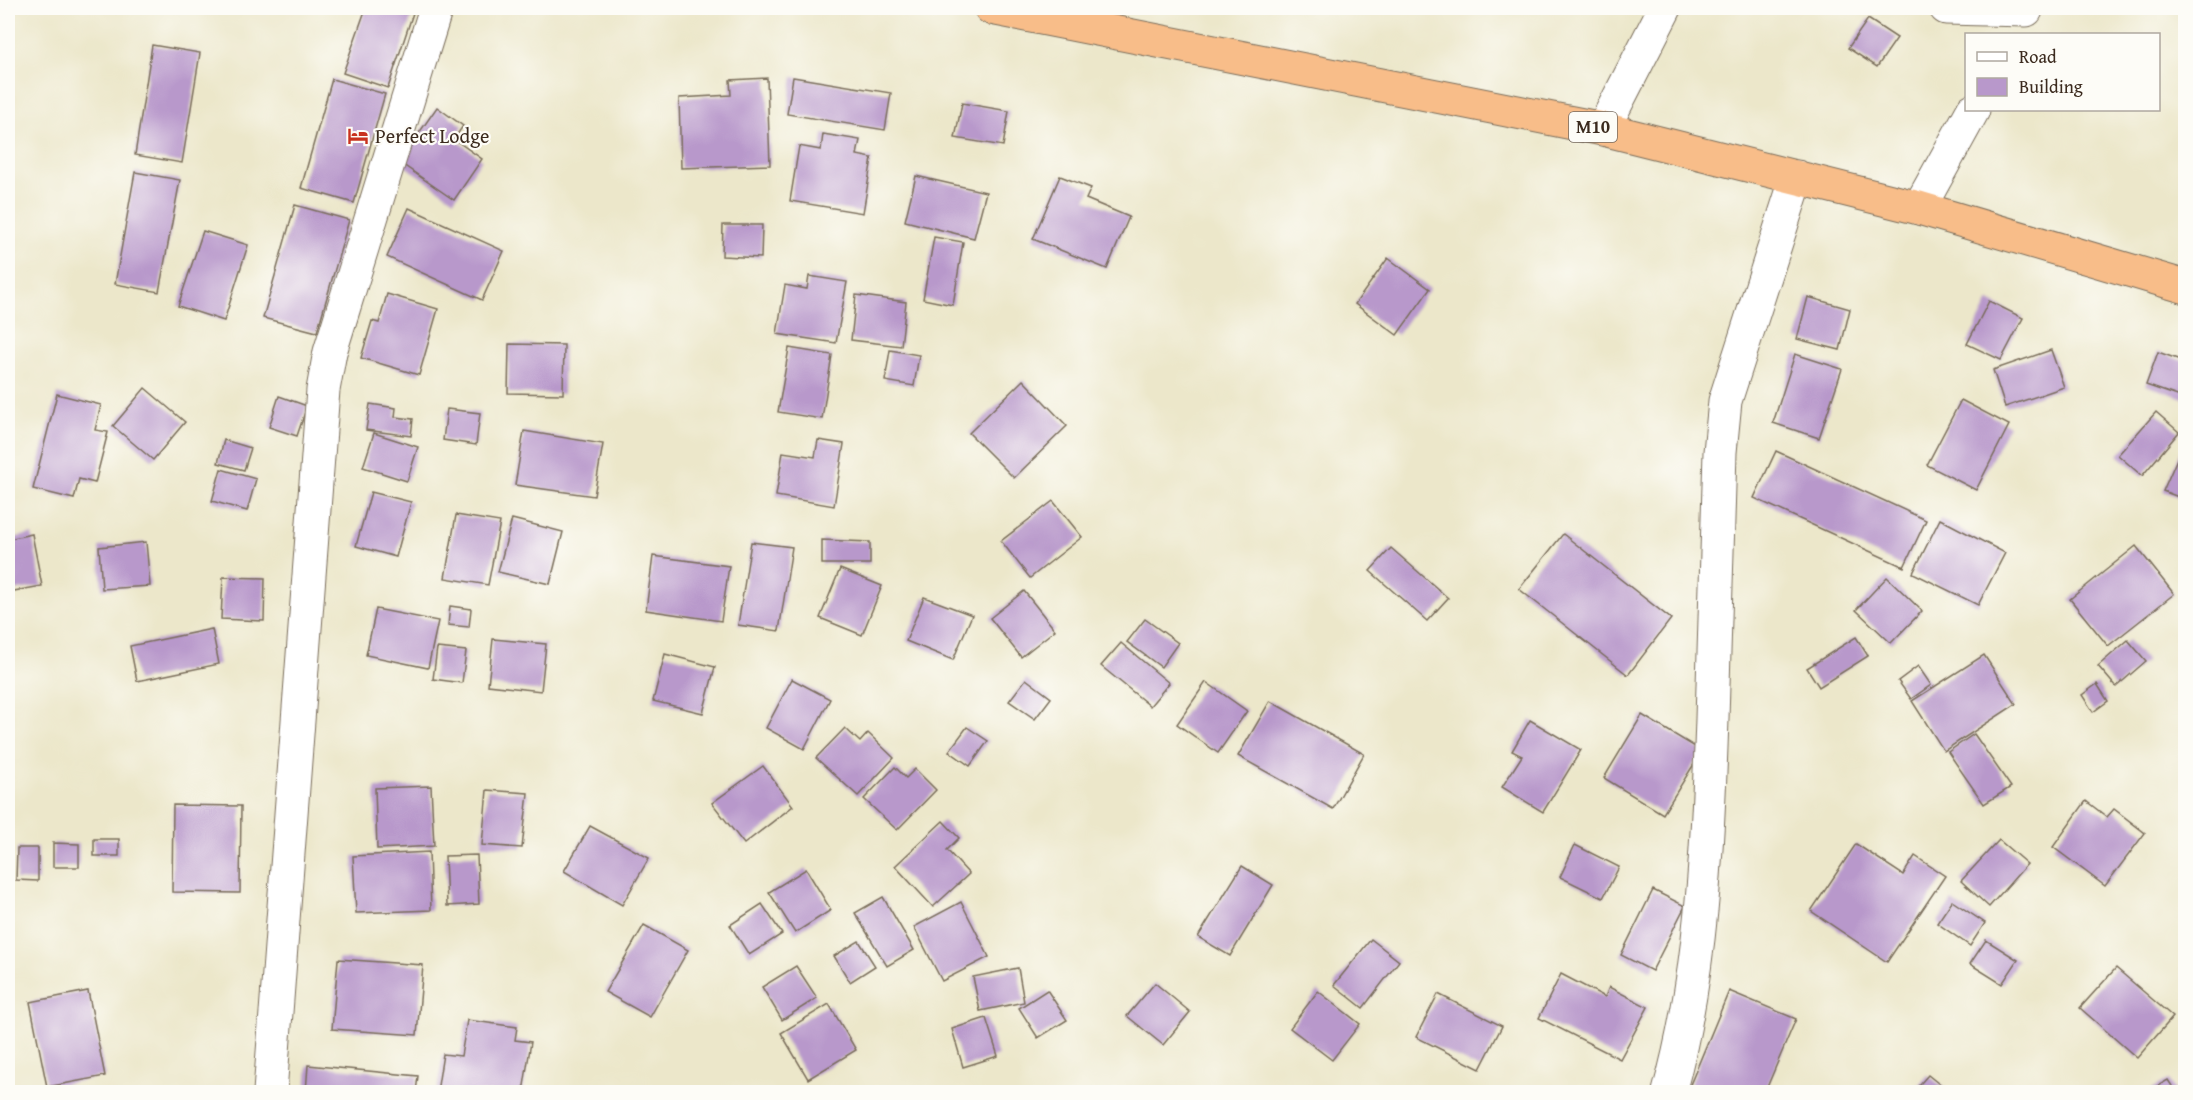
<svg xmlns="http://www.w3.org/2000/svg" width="2193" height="1100" viewBox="0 0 2193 1100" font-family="'Gentium Book Plus',serif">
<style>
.building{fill:#b898cb}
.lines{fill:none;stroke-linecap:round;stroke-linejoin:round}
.minor-casing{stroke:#796c5a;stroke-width:35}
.trunk-casing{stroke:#796c5a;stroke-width:35}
.minor{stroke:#fff;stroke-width:33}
.trunk{stroke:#f8bd89;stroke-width:33}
.labels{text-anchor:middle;stroke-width:4.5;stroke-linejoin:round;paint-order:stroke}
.shield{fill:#fdfcf7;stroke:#75695f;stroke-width:1.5}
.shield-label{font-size:18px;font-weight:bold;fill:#3b2a1e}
.poi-label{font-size:20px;fill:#3b2a1e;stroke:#fdfcf7;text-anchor:start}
</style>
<rect width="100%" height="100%" fill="#fdfcf7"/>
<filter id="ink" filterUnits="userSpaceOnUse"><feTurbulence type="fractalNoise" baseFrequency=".0167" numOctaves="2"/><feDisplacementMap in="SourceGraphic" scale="12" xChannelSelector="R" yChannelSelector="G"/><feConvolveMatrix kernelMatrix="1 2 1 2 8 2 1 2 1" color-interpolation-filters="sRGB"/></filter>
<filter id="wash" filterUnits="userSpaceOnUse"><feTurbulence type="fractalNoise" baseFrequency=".008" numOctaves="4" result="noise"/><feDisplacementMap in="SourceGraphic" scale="24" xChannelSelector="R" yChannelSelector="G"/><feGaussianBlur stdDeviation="1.35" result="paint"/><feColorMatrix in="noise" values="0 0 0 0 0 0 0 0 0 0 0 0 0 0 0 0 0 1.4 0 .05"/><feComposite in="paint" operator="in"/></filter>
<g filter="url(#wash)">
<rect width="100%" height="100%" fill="#ece7ca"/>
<g id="blocks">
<g class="building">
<polygon points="366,8 398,8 413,13 388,88 343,73"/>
<polygon points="1868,19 1897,38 1877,67 1848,48"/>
<polygon points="152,45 200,53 182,163 135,155"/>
<polygon points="793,77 891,93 885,130 787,114"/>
<polygon points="767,78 770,165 681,168 679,98 731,95 730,80"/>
<polygon points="332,79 385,94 354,203 301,188"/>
<polygon points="962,103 1009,111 1003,146 955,138"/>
<polygon points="437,107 463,126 454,139 482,159 454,200 399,162"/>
<polygon points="823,134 860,140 857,155 872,158 863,213 790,201 799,146 821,150"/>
<polygon points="135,172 180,180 159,292 115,284"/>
<polygon points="916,176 986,192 974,238 905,221"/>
<polygon points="1060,176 1091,188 1086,199 1129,217 1107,269 1033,239"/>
<polygon points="295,205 349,220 317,332 263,318"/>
<polygon points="409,208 504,251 482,300 387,257"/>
<polygon points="723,225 762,225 761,258 722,256"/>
<polygon points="203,231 248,245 224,321 178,306"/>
<polygon points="934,237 963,242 953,305 923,299"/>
<polygon points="1388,258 1430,289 1397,335 1355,304"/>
<polygon points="809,276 847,282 836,343 777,334 785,285 807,289"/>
<polygon points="387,294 438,309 419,375 361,358 372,321 379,323"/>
<polygon points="856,295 906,302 901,346 851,340"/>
<polygon points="1808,297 1850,309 1840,350 1797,339"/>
<polygon points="1989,301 2023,318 2001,360 1967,344"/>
<polygon points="509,344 564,345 563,394 508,393"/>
<polygon points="789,348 832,355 822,419 778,412"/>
<polygon points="890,350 919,355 914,386 885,381"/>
<polygon points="2051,350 2064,387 2005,407 1993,370"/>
<polygon points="2158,352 2186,362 2186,399 2146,385"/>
<polygon points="1795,354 1842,369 1819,438 1773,423"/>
<polygon points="1023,380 1067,426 1014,478 969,433"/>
<polygon points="145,388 185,422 153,460 113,426"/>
<polygon points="57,394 101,405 95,430 108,432 95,483 79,479 74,499 33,489"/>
<polygon points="279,396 307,406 297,436 269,427"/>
<polygon points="1961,400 2009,425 1976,490 1927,465"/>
<polygon points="370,404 396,408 395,417 413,419 411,436 366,430"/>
<polygon points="447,409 480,413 476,445 443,440"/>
<polygon points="2156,412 2179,432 2142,476 2118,455"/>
<polygon points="524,431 603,444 594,496 515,485"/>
<polygon points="374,433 418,447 407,481 363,467"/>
<polygon points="224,440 251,448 244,470 218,463"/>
<polygon points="818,440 844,444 834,506 776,496 783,452 815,457"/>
<polygon points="2183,445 2186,446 2186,500 2163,491"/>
<polygon points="1776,451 1926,520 1904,567 1754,498"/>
<polygon points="221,469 256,479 247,511 212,501"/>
<polygon points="371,492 411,502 396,557 356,546"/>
<polygon points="1053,501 1082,537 1030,578 1001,541"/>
<polygon points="456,515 500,522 488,585 445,578"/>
<polygon points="512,519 563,532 550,584 498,572"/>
<polygon points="1940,519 2005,553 1978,605 1913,573"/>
<polygon points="32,534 42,586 8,592 8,539"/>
<polygon points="1563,534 1671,619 1628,675 1519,589"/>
<polygon points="822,540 870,542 870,564 822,564"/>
<polygon points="146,542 150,586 102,589 99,547"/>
<polygon points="751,542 792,547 779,631 738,625"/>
<polygon points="2136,546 2174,594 2108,646 2070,599"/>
<polygon points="1391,548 1448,598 1427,621 1370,571"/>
<polygon points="653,556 729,566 721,621 646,610"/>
<polygon points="840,569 882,586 862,635 820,618"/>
<polygon points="223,577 265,578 264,621 221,619"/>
<polygon points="1887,577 1922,611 1891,643 1856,610"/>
<polygon points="1024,591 1055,630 1021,657 990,618"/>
<polygon points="924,597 972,615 953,660 906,641"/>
<polygon points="450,606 471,609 469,627 448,625"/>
<polygon points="376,609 438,621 428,668 366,655"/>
<polygon points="1145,619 1178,643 1161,667 1127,642"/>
<polygon points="212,629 219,664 137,681 130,646"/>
<polygon points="1856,637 1868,656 1819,687 1807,668"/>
<polygon points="493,639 546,644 541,691 488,685"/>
<polygon points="2128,640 2146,661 2116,687 2098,666"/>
<polygon points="1121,643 1169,683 1150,706 1101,666"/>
<polygon points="437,648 466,651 462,683 433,679"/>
<polygon points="665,654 715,667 703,713 653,701"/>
<polygon points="1984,655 2016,704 1944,751 1912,701"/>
<polygon points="1918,666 1931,685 1911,699 1898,681"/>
<polygon points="792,679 830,699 804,749 766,728"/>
<polygon points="1026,679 1051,698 1035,719 1009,701"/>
<polygon points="1206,682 1247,711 1218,753 1177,724"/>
<polygon points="2097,684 2108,701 2093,712 2082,695"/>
<polygon points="1270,701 1364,754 1333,809 1238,756"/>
<polygon points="1642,715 1702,751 1663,814 1604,778"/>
<polygon points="1530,720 1581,750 1543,812 1502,787 1522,756 1512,751"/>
<polygon points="967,727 988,741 970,766 949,751"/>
<polygon points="845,728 860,742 868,733 894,758 858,796 816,758"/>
<polygon points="1974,734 2011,787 1984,804 1948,752"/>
<polygon points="763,766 793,806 744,844 712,803"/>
<polygon points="895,767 906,778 915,769 936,790 897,830 864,799"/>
<polygon points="431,786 434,846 377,849 375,788"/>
<polygon points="487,790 528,793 522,848 482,845"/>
<polygon points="2086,801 2107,817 2114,809 2145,833 2105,886 2053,847"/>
<polygon points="173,805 241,806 240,893 172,892"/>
<polygon points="943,821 959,838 947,850 969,874 933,907 895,866"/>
<polygon points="590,826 649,858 622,905 564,871"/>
<rect x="94" y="839" width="25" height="17"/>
<polygon points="1999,840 2027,864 1989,907 1961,881"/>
<polygon points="53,843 79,844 79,867 53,867"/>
<polygon points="1856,844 1903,875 1915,856 1945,876 1887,962 1811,911"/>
<polygon points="1575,845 1619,867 1603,898 1560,877"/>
<polygon points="17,848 38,848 38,881 16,880"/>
<polygon points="429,852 431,910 356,913 353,856"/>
<polygon points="477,855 479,904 447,906 445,856"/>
<polygon points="1242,866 1273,885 1230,956 1198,937"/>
<polygon points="806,869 831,910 795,933 769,892"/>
<polygon points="1653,890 1685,906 1652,971 1621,955"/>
<polygon points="883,897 914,950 887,966 855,913"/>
<polygon points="1952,901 1985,923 1970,946 1937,923"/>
<polygon points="961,902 989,957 942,981 914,927"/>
<polygon points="762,904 782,934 749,955 730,925"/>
<polygon points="644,925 688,950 650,1017 605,992"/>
<polygon points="1371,939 1399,961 1363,1008 1334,985"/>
<polygon points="1986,940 2018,960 2002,984 1970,964"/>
<polygon points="859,941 875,966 850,982 834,956"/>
<polygon points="338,959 423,965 417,1035 332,1029"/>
<polygon points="796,966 817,998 782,1020 762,987"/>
<polygon points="1018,968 1024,1002 980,1011 973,977"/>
<polygon points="2116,968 2173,1017 2137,1058 2080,1008"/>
<polygon points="1561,974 1605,997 1609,987 1648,1007 1620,1059 1539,1018"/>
<polygon points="1155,983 1190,1012 1163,1045 1127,1016"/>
<polygon points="1047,990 1067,1020 1038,1038 1019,1008"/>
<polygon points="88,991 105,1076 47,1087 30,1002"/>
<polygon points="1318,991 1360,1024 1332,1060 1290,1028"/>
<polygon points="1729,991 1796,1019 1765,1092 1687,1092"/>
<polygon points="1438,994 1502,1026 1480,1069 1416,1037"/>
<polygon points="829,1004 856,1050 808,1079 781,1033"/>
<polygon points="986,1018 998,1056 963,1067 952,1029"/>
<polygon points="467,1020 517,1027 515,1040 531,1042 523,1092 437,1092 443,1054 461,1056"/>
<polygon points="308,1065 418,1076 416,1092 306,1092"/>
<polygon points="1928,1075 1949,1092 1913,1092"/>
<polygon points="2168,1080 2176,1092 2147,1092"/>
</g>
</g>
</g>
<g filter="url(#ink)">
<use href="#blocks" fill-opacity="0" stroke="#796c5a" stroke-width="1.5"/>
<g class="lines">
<g class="minor-casing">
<g id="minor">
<polyline points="1946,8 2026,10"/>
<polyline points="1603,129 1665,8"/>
<polyline points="1919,208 1973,110"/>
<polyline points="270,1092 323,390 330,352 436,8"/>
<path d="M1669 1092C1702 975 1708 841 1712 719 1715 630 1718 541 1720 452L1725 401 1797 177"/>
</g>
</g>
<g class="trunk-casing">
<polyline id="trunk" points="991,8 1603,129 1919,208 2186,287"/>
</g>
<use href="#minor" class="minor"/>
<use href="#trunk" class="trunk"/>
</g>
</g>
<defs>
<g id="hotel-bare" transform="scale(1.62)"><path d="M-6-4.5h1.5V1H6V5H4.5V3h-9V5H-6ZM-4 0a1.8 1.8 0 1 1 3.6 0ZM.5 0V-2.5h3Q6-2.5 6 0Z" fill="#c8321e" stroke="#fdfcf7" stroke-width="2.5" paint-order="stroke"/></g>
</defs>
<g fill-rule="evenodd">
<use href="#hotel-bare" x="358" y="136"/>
</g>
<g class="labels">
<rect class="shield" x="1569" y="112" width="48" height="30" rx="4.5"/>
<g class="shield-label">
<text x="1593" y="133">M10</text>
</g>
<g class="poi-label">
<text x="375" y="143">Perfect Lodge</text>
</g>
</g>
<rect width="2193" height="1100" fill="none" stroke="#fdfcf7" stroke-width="30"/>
<rect x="1965" y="33" width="195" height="78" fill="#fdfcf7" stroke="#afa8a0" stroke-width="1.5"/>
<rect x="1977" y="52" width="30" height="9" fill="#ffffff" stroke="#afa8a0" stroke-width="1.5"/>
<text x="2019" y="63" font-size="18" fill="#3b2a1e">Road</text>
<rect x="1977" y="78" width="30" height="18" fill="#b898cb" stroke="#afa8a0" stroke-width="1.5"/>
<text x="2019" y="93" font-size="18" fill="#3b2a1e">Building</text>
</svg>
